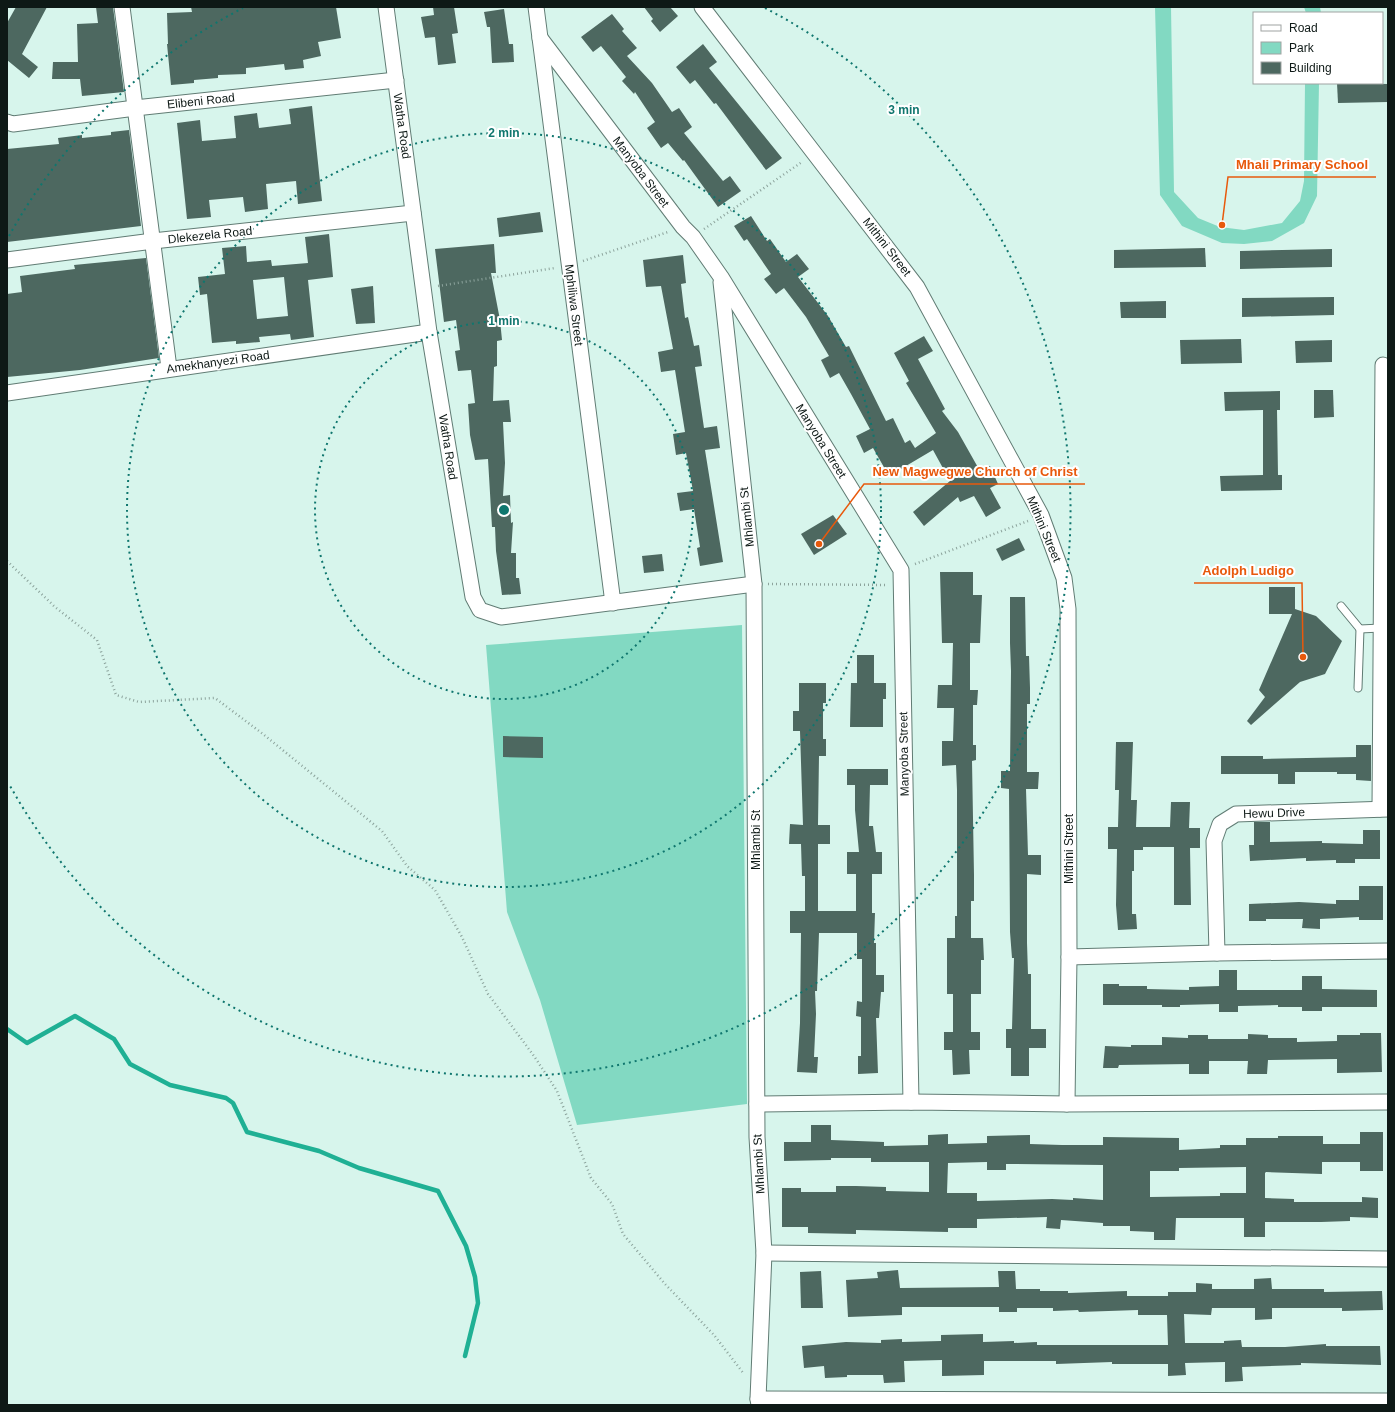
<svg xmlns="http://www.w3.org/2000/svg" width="1395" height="1412" viewBox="0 0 1395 1412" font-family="Helvetica,sans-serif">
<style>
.green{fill:#82d9c2}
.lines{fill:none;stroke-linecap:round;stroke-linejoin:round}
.stream{stroke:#1fb094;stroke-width:4.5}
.building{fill:#4d6860;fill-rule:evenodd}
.service-casing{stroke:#617c74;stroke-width:9}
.minor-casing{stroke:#617c74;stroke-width:17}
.path{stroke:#8ca39c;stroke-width:2.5;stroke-dasharray:1 3;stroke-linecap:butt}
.service{stroke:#fff;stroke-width:7}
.minor{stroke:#fff;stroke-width:15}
.ring{fill:none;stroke:#0f766e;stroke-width:2;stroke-dasharray:2 4}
.labels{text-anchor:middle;stroke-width:4;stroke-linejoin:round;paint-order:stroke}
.street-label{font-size:12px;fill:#0e1916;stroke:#fff}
.centre{fill:#0f766e;stroke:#fff;stroke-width:2}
.ring-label{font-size:12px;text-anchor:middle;font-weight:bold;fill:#0f766e;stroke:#fff;stroke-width:4;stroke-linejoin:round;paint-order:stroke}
.leader{fill:none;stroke:#e8590c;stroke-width:1.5}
.callout-dot{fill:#e8590c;stroke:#fff;stroke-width:1.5}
.callout-label{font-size:13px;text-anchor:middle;font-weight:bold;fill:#e8590c;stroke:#fff;stroke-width:4;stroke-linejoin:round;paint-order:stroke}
</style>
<rect width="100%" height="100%" fill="#d7f5ec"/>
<g class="green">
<polygon points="1155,7 1171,7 1174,192 1198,218 1220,227 1244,230 1282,223 1300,201 1304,181 1305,83 1319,83 1317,196 1304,223 1272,241 1244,244 1222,243 1182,226 1160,195"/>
<polygon points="1304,7 1320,7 1321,13 1306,13"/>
<polygon points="742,625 747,1104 577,1125 540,1000 507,912 486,645"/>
</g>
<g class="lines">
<polyline class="stream" points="7,1029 27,1043 75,1016 114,1039 130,1064 170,1085 226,1098 233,1103 247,1132 319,1151 359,1168 438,1191 466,1246 475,1277 478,1303 465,1356"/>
</g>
<g class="building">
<polygon points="16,7 47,7 22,54 38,67 29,78 7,60 7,23"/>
<polygon points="96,7 113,7 124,92 82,96 80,79 52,79 53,62 78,62 77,24 98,23"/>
<polygon points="191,7 336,7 341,38 318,42 321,56 303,60 304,68 285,70 284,64 246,68 246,74 218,75 218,78 194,80 194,83 171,85 167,44 168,44 167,13 192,12"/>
<polygon points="433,7 454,7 458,33 452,34 456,63 438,65 435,37 425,38 421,17 434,15"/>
<polygon points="644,7 670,7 678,16 660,32 651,21 653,19"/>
<polygon points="504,9 509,44 513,44 514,62 492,63 490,27 487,27 484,12"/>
<polygon points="612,14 624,29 622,31 637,48 627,56 652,83 672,112 679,108 692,127 684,133 723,181 730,176 741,191 718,207 684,160 683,161 668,143 661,148 647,128 655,122 635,92 634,94 622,81 626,77 601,46 593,52 581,37"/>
<polygon points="703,44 717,62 709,68 782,158 766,170 716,103 714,104 695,80 690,84 676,67"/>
<polygon points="1337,83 1388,84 1388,102 1338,103"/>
<polygon points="312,106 322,201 298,204 296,181 266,184 268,209 245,212 243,197 209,200 211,217 187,219 177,123 200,120 202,141 236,138 234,116 257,113 259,128 291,124 289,109"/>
<polygon points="129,130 141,226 7,242 7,149 59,144 58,138 82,135 82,138 111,135 111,132"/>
<polygon points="540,212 543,232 499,237 497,218"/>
<polygon points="751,216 767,241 770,239 786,262 797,254 809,269 798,277 828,316 846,347 849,346 886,421 893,418 905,443 910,440 915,448 936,433 906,383 909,381 894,353 924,336 933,351 918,359 945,409 942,411 958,432 980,471 990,466 998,484 990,488 1001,508 986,517 974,496 960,502 958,497 924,526 913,512 950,481 933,450 889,476 873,448 864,453 856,436 870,429 851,394 839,373 830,378 821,360 829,356 806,317 784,288 776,294 764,279 771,274 747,239 744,241 734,226"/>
<path d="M329 234 333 277 308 280 314 337 291 340 290 334 259 337 260 342 236 344V341L212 343 207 294 200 295 198 277 225 274 222 248 246 246 247 262 271 260 272 266 308 263 305 237ZM284 277 288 316 257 319 253 280Z"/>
<polygon points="494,244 496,273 491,273 500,320 502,340 497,341 497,366 494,367 493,401 509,400 511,422 503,422 505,463 503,496 510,495 511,523 513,522 511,553 516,553 516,578 519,578 521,594 502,595 496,551 495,527 492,527 488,459 475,460 470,435 468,404 475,403 471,370 458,371 455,351 460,350 456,320 444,322 435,249"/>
<polygon points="1205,248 1206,267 1114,268 1114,250"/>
<polygon points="1332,249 1332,267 1240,269 1240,251"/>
<polygon points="683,255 686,283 681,284 685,318 688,317 694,346 699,345 702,366 695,367 704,428 717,426 720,448 705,450 723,562 700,566 697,548 700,547 694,509 680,511 677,493 693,491 686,453 676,455 673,434 685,432 675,370 661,372 658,352 673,349 661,286 646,287 643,260"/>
<polygon points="146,258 159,358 80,370 7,377 7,294 22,292 20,276 75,269 74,265"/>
<polygon points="373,286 375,323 356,324 351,289"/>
<polygon points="1334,297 1334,315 1242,317 1242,298"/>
<polygon points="1166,301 1166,318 1121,318 1120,302"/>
<polygon points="1241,339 1242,363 1181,364 1180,340"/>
<polygon points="1332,340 1332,362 1296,363 1295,341"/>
<polygon points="1314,390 1333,390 1334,417 1314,418"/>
<polygon points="1280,391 1280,410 1277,410 1278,475 1282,475 1282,490 1221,491 1220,476 1263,475 1263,410 1225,411 1224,392"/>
<polygon points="833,515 847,534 814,555 801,534"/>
<polygon points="1019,538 1025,550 1002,561 996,549"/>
<polygon points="662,554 664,571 644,573 642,556"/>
<polygon points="940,572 973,572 973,595 982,595 980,643 970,643 970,690 978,690 977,705 973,705 973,745 976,745 976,760 972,761 974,875 974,901 971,901 971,938 983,938 984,960 981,960 981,994 971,994 971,1032 980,1032 980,1050 969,1050 970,1074 953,1075 952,1050 944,1050 944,1032 953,1032 953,994 947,994 947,938 955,938 955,916 957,916 957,790 956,765 942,766 942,741 953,741 954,708 937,708 938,685 952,685 953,643 942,643"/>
<polygon points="1269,587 1295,587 1295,609 1316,616 1342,641 1325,674 1300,682 1251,725 1247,721 1265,697 1259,690 1292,614 1269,614"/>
<polygon points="1010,597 1025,597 1026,656 1029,656 1030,688 1030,704 1027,704 1027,772 1039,772 1038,789 1026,789 1028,855 1041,855 1041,875 1027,874 1027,943 1028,974 1031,974 1031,1029 1046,1029 1046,1048 1029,1048 1029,1076 1011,1076 1011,1048 1006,1048 1006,1029 1012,1029 1014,958 1012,958 1010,932 1009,789 1001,788 1001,771 1010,771 1011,671 1010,643"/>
<polygon points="857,655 874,655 874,683 886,683 886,699 883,699 883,727 850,727 851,683 857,683"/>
<polygon points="799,683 826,683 826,703 823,703 823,739 826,739 826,756 819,756 818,825 830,825 830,844 818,844 818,911 856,911 856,874 847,874 847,852 859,852 855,810 855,785 847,785 847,769 888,769 888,785 870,785 869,826 873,826 876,852 882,852 882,874 872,874 872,913 875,913 874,943 876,943 876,975 884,975 884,992 881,992 879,1018 876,1018 878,1073 858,1074 858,1056 861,1056 861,1017 856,1016 857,1001 862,1002 862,959 857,959 857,933 819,933 817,991 815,991 816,1014 814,1057 818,1057 817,1073 797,1072 800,1023 801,933 790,933 790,911 805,911 805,876 802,876 801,844 789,844 790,824 803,825 800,731 793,731 793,711 799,711"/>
<polygon points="503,736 543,737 543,758 503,757"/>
<polygon points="1116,742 1133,742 1131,800 1137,800 1136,827 1170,827 1171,802 1190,802 1189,828 1200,828 1200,848 1190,848 1191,905 1174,905 1174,847 1143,847 1143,850 1134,850 1134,871 1132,871 1132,914 1136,914 1137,929 1118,930 1116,905 1117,849 1108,849 1108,827 1118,827 1119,790 1115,790"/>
<polygon points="1356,745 1371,745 1371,781 1356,780 1356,774 1337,774 1337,772 1295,772 1295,784 1278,784 1278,774 1221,774 1221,756 1263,756 1263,759 1356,757"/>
<polygon points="1254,822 1270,822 1270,842 1322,841 1322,843 1363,844 1363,830 1380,830 1380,859 1355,859 1355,863 1336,863 1336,860 1306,861 1306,858 1250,861 1249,845 1254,845"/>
<polygon points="1359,886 1383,886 1383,920 1359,920 1359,917 1320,919 1320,929 1302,928 1303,919 1266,919 1266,921 1249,921 1249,904 1299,902 1336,904 1336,900 1359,900"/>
<polygon points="1219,970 1237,970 1237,990 1302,990 1302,976 1322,976 1322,989 1377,990 1377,1007 1322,1007 1322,1011 1302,1011 1302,1007 1278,1007 1278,1005 1238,1006 1238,1012 1219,1012 1219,1004 1180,1005 1180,1007 1162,1007 1162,1005 1103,1005 1103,984 1119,984 1119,986 1147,986 1147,989 1189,990 1189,987 1219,986"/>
<polygon points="1360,1033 1381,1033 1382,1072 1337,1073 1337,1059 1268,1060 1267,1074 1247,1074 1248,1061 1209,1061 1209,1074 1189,1074 1189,1064 1119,1065 1118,1068 1103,1068 1105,1046 1131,1047 1131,1045 1162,1045 1162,1037 1188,1038 1188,1035 1208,1035 1208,1039 1248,1039 1248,1034 1268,1035 1268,1038 1297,1038 1297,1042 1337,1041 1337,1035 1360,1035"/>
<path d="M811 1125H831V1140L884 1142V1146L928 1145V1135L948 1134V1144L987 1143V1136L1030 1135V1144L1062 1145H1103V1137L1179 1138V1150L1220 1148V1145H1246V1138H1278V1136H1323V1144H1360V1132H1383V1171H1360V1162H1322V1174L1266 1172 1265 1173V1198L1294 1199V1202H1362V1197L1378 1198V1218L1350 1217V1221L1321 1222H1265V1237H1244V1218H1176L1175 1240H1154V1232L1130 1231V1226H1103V1223L1061 1220 1060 1229 1046 1228 1047 1217 977 1219V1228H948V1232L856 1230V1234L808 1233V1227H782V1188H801V1192H836V1186H856L886 1187V1191L929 1192V1162H871V1158H831V1160L784 1161V1142H811ZM987 1162V1170H1006V1164L1103 1165V1200L1073 1198V1200L1052 1199 977 1201V1193H947L948 1163ZM1246 1167V1193H1220V1196L1150 1197V1171H1179V1168Z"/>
<polygon points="898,1270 900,1288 999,1287 998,1271 1015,1271 1016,1289 1040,1289 1040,1291 1068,1291 1068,1293 1127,1291 1127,1296 1168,1296 1168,1292 1196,1292 1196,1283 1212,1284 1212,1289 1254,1289 1254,1279 1271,1278 1272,1289 1324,1289 1324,1292 1382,1291 1383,1310 1342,1311 1342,1308 1272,1308 1272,1319 1255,1320 1255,1308 1212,1308 1211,1315 1184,1314 1185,1343 1224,1343 1224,1341 1241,1340 1242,1347 1285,1347 1326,1344 1326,1346 1380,1346 1381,1365 1301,1363 1301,1365 1242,1367 1243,1381 1225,1382 1225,1362 1185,1363 1186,1375 1168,1376 1168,1364 1112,1364 1112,1362 1056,1364 1056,1361 984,1361 984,1375 942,1376 942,1360 904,1361 905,1382 884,1383 883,1375 847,1375 847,1377 825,1378 824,1366 804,1368 802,1346 846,1342 881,1343 881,1340 902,1339 902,1342 941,1341 941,1335 983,1334 983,1342 1014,1341 1014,1343 1037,1342 1037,1345 1168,1345 1167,1315 1138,1315 1138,1310 1079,1312 1078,1310 1053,1311 1053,1308 1017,1308 1017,1312 999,1312 999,1307 902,1307 902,1315 848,1317 846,1280 878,1278 877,1272"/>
<polygon points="821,1271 823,1308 801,1308 800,1272"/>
</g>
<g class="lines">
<g class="service-casing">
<g id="service">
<polyline points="1341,606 1360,629 1381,628"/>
<polyline points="1358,688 1360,629"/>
</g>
</g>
<g class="minor-casing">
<g id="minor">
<polyline points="122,7 169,368"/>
<polyline points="386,7 429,332 473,597 480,610 501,617 754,584"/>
<polyline points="536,7 613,603"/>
<polyline points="702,7 917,287 1041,515 1064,578 1068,609 1069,957 1067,1104"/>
<polyline points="540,38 683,227 693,237 721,277 901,570 911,1102"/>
<polyline points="7,122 13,124 135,108 396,80"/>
<polyline points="7,260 153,241 413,213"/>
<polyline points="721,282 754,584 757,1137 764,1253 758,1399 759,1405"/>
<polyline points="7,393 429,332"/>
<polyline points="1380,809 1383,365"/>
<polyline points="1217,953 1214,841 1220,824 1236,814 1388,809"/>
<polyline points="1069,957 1217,953 1388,951"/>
<polyline points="757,1104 911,1102 1067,1104 1388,1102"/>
<polyline points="764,1253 1388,1259"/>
<polyline points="758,1399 1388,1401"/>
</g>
</g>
<g class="path">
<polyline points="704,229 802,162"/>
<polyline points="583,261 668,232"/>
<polyline points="438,286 555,268"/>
<polyline points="7,561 55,607 97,640 116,695 139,702 215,698 263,734 382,831 407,866 435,890 462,937 488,994 534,1056 557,1091 591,1178 612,1204 623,1234 665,1284 714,1335 744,1374"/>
<polyline points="915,564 1028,521"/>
<polyline points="768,584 887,585"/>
</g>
<use href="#service" class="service"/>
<use href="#minor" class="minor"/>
</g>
<g class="ring">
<circle cx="504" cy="510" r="189"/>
<circle cx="504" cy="510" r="377"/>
<path d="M9 236A566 566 0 0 1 243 8M765 8A566 566 0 1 1 9 784"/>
</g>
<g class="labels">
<g class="street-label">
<text transform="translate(201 101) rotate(-6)" y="4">Elibeni Road</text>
<text transform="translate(402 126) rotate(82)" y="4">Watha Road</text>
<text transform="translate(641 172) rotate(53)" y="4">Manyoba Street</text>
<text transform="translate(210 235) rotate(-6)" y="4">Dlekezela Road</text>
<text transform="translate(887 247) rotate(52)" y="4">Mithini Street</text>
<text transform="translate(574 305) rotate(83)" y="4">Mphiliwa Street</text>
<text transform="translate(218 362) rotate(-8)" y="4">Amekhanyezi Road</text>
<text transform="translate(821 441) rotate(58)" y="4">Manyoba Street</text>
<text transform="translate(448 447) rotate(81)" y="4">Watha Road</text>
<text transform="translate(747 517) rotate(-96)" y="4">Mhlambi St</text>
<text transform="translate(1044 529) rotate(67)" y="4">Mithini Street</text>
<text transform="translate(904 754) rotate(-91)" y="4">Manyoba Street</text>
<text transform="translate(1274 813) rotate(-2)" y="4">Hewu Drive</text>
<text transform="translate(756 840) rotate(-90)" y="4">Mhlambi St</text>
<text transform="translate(1069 849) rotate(-90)" y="4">Mithini Street</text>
<text transform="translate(759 1164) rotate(-93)" y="4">Mhlambi St</text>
</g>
</g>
<circle cx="504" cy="510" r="6" class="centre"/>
<g class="ring-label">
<text x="904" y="114">3 min</text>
<text x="504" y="137">2 min</text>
<text x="504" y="325">1 min</text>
</g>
<path class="leader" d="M1222 225L1228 177H1376M819 544L864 484H1085M1303 657L1302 583H1194"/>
<g class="callout-dot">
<circle cx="1222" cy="225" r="4"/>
<circle cx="819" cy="544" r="4"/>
<circle cx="1303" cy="657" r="4"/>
</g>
<g class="callout-label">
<text x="1302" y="169">Mhali Primary School</text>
<text x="975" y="476">New Magwegwe Church of Christ</text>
<text x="1248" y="575">Adolph Ludigo</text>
</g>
<rect width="1395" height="1412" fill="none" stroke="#0e1916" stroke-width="16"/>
<rect x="1253" y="12" width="130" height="72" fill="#ffffff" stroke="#9fa3a2"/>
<rect x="1261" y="25" width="20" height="6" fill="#ffffff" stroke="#9fa3a2"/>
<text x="1289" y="32" font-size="12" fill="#0e1916">Road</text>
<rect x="1261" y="42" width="20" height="12" fill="#82d9c2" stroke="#9fa3a2"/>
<text x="1289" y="52" font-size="12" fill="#0e1916">Park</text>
<rect x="1261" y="62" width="20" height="12" fill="#4d6860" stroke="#9fa3a2"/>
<text x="1289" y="72" font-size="12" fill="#0e1916">Building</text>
</svg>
